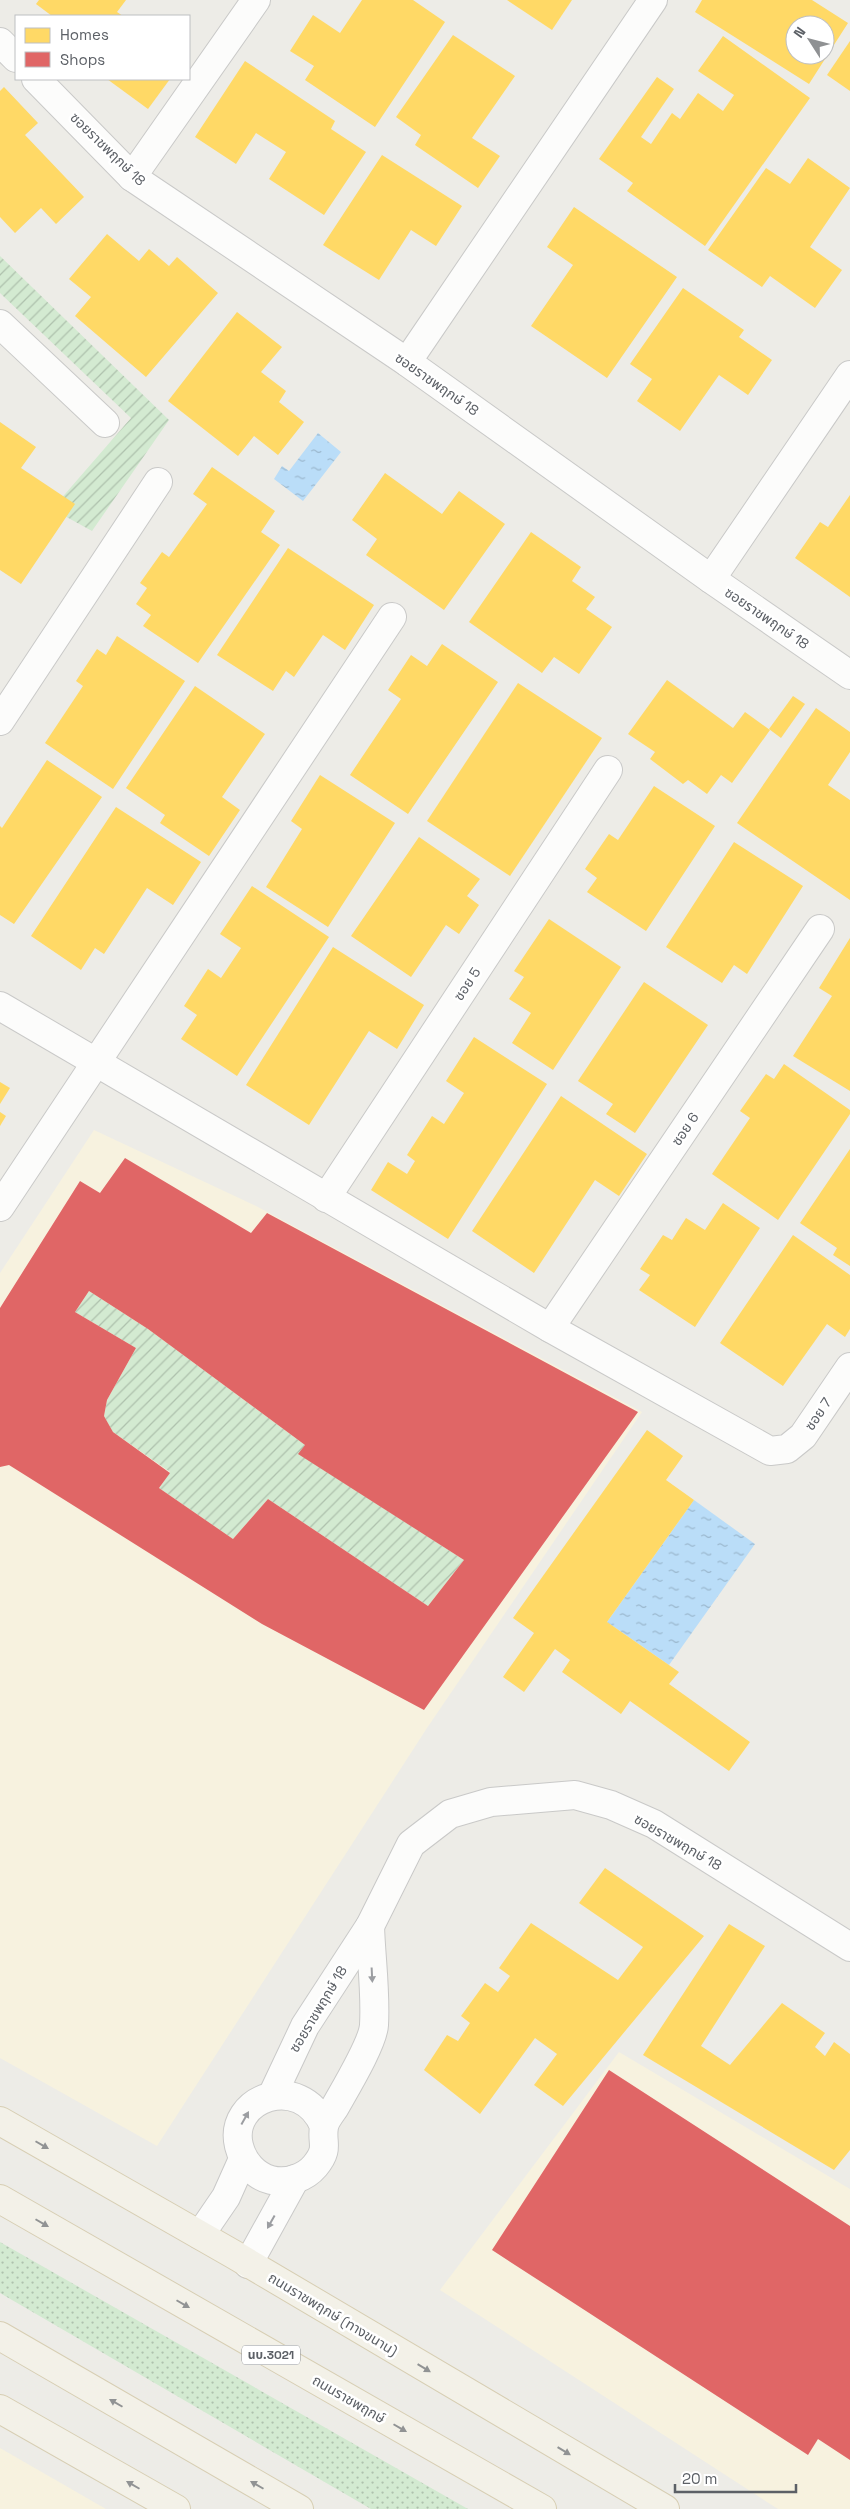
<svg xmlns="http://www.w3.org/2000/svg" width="850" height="2509" viewBox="0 0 850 2509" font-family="'Space Grotesk','Noto Sans Thai',sans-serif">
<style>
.commercial{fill:#f7f2df}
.grass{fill:url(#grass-dots)}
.garden{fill:url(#garden-furrows)}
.water{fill:url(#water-ripples)}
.homes{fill:#ffd966;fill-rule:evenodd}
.shops{fill:#e06666;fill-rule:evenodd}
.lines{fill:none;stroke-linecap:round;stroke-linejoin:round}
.minor-casing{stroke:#c9c9c8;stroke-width:30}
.major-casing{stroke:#d7ceb3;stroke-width:30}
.minor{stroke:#fcfcfb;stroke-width:28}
.major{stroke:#f3f1e8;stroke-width:28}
.oneway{fill:#9c9ea2}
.oneway2{fill:#919394}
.labels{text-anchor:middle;stroke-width:5;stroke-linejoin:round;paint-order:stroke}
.shield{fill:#fff;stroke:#8d9094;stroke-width:1}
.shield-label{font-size:12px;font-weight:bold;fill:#5c6066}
.street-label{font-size:14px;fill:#5c6066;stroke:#fff}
</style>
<defs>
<pattern id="grass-dots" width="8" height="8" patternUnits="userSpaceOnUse" patternTransform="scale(1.25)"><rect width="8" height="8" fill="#d3ead1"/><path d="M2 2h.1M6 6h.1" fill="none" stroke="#aec1ad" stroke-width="1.8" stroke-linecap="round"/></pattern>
<pattern id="garden-furrows" width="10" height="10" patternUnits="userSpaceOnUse" patternTransform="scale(1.25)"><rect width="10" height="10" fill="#d3ead1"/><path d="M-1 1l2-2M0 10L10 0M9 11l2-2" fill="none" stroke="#aec1ad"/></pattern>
<pattern id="water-ripples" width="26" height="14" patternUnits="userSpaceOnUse" patternTransform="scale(1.25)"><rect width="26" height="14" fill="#baddf8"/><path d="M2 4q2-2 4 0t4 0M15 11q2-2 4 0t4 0" fill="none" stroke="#9ab7cd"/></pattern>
</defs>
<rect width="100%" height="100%" fill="#edece7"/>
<g class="commercial">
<polygon points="94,1130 258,1207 642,1412 427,1728 157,2146 0,2058 0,1273"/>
<polygon points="619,2052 850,2189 850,2509 778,2509 440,2290"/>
<polygon points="0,2448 106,2509 0,2509"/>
</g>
<polygon class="grass" points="0,2243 0,2242 468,2509 371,2509 0,2293"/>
<g class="garden">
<polygon points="0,256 169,420 92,531 52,509 131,418 0,293"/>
<polygon points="89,1291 148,1329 305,1445 299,1454 464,1560 428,1606 268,1499 233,1539 159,1488 170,1472 113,1432 104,1416 107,1400 136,1348 75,1312"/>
</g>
<g class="water">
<polygon points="318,433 341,452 303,501 274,479 282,466 289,471"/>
<polygon points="694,1500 755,1544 669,1665 607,1622"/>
</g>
<g class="homes">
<polygon points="39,0 126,0 117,12 123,16 52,16 36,4"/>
<polygon points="362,0 413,0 445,22 375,127 305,80 314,66 290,51 313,15 340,33"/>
<polygon points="507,0 572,0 552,30"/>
<path d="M702 0H812L848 23 809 84 695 12ZM795 25H825V55H795Z"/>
<polygon points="453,35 515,76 472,138 500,156 478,188 415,145 421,135 396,117"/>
<polygon points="723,36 810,98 705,246 627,191 633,183 599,159 657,77 674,89 641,137 651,144 672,113 680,119 698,93 723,111 734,95 698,71"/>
<polygon points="850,41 850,91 827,75"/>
<polygon points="245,61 335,121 331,129 366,152 324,215 269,179 286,152 256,133 236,164 195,137"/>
<polygon points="107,79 170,79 148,109"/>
<polygon points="4,87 38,123 25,135 84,197 56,224 41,208 15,233 0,217 0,91"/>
<polygon points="382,155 462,206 436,246 411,230 379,280 323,245"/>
<polygon points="808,158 850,188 810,247 842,270 815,308 770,276 762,287 708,250 766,168 790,184"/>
<polygon points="574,207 677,277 607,378 531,326 573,265 547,247"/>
<polygon points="107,234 139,261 149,249 169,266 177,257 218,293 146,377 75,316 91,297 69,279"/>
<polygon points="683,288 744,330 739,337 772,360 748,395 719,375 680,431 637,401 652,379 630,364"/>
<polygon points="237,312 282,347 261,372 286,391 279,402 304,422 278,455 254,436 238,456 168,401"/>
<polygon points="0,422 36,447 21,468 75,504 21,584 0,570"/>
<polygon points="212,467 275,511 261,532 280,545 198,663 143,626 151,615 136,604 147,588 140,583 162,552 169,557 207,504 193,494"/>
<polygon points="385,473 442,514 459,491 505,524 444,610 366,555 377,539 352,520"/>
<polygon points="850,495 850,597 795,558 820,522 828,527"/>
<polygon points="531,532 581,567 572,581 595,597 586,609 612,627 579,674 554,657 542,673 469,622"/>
<polygon points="288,548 374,605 345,650 323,635 294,677 286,671 273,691 217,655"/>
<polygon points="117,636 185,681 113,789 45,743 83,686 76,681 97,649 106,655"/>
<polygon points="442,644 498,682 408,814 350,775 401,699 388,690 411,655 427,666"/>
<polygon points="667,680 733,728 745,712 770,730 732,783 721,775 707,794 688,780 683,784 650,759 655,752 628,734"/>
<polygon points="518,683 602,738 510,876 427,821"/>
<polygon points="195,686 265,734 222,797 240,810 209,856 160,823 165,815 126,788"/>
<polygon points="793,696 805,704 781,738 769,729"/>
<polygon points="816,708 850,732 850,752 828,785 850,800 850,900 737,823"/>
<polygon points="47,760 102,797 14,924 0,915 0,826 2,828"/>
<polygon points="320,775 395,823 328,927 266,887 302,829 291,821"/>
<polygon points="654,786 715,826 646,931 587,892 597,878 585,869 609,834 618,840"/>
<polygon points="116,807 201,862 173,905 147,888 104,954 95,948 81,970 31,936"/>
<polygon points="419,837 480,879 467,896 479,905 459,934 446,925 411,977 351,936"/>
<polygon points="734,842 803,886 747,974 734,965 722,983 666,947"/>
<polygon points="252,886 329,937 237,1076 181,1039 197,1015 184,1006 208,969 221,978 241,948 220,934"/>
<polygon points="549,919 621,967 553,1070 512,1043 531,1013 509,999 524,977 514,971"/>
<polygon points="850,938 850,1091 793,1056 832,996 819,988"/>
<polygon points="333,947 424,1005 397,1049 369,1031 309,1125 246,1085"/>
<polygon points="644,982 708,1025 635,1133 606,1114 613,1104 578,1081"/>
<polygon points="474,1037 547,1084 448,1239 371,1190 388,1162 407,1174 415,1161 407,1155 432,1116 444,1124 464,1093 446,1081"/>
<polygon points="784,1064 850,1110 850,1114 778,1220 712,1174 750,1118 740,1111 766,1074 774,1079"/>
<polygon points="0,1082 10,1088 0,1104"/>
<polygon points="561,1096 647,1154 619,1196 595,1180 534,1273 472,1231"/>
<polygon points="0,1112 6,1116 0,1126"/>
<polygon points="850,1149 850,1266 833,1255 837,1248 800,1223"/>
<polygon points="723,1203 760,1228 695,1327 639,1290 650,1275 640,1269 663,1235 672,1240 686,1218 705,1230"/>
<polygon points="793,1235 850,1275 850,1329 845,1337 827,1324 783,1386 720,1343"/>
<polygon points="647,1430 683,1456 666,1480 694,1500 607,1622 679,1672 669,1684 750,1742 729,1771 630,1701 621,1714 562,1672 570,1660 555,1649 524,1692 503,1677 534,1633 513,1618"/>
<polygon points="605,1868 704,1936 563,2106 534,2085 557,2054 535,2038 480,2114 424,2070 447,2035 458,2041 470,2023 461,2016 485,1983 498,1992 510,1976 499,1968 531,1923 618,1980 643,1947 579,1903"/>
<polygon points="729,1924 765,1946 701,2046 730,2065 782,2003 825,2033 815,2047 825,2056 834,2042 850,2054 850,2150 834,2170 643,2055"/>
</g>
<g class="shops">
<path d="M125 1158 251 1233 267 1213 638 1412 424 1710 262 1624 9 1465 0 1467V1308L80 1181 100 1193ZM89 1291 148 1329 305 1445 298 1454 464 1560 428 1606 268 1499 233 1539 159 1488 170 1473 113 1432 104 1416 107 1400 136 1348 75 1312Z"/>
<polygon points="609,2070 850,2226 850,2460 818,2439 808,2455 492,2250"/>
</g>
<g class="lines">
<g class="minor-casing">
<g id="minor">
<polyline points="0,42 16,58"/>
<polyline points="36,79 132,177 407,362 711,579 850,675"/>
<polyline points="132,177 256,0"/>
<polyline points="0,324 105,423"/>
<polyline points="407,362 653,0"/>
<polyline points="711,579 850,375"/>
<polyline points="0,721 158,482"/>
<polyline points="0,1006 550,1328 770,1451 787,1449 803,1436 850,1367"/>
<polyline points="326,1198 608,770"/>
<polyline points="0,1207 392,617"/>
<polyline points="550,1328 820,929"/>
<polyline points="272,2096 305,2026 370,1926 411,1844 450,1814 491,1802 575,1795 611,1805 654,1824 850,1947"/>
<path d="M324 2126C301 2071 227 2098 239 2146 243 2162 255 2176 271 2180 287 2184 305 2178 315 2166 330 2148 321 2143 324 2127 325 2120 332 2112 335 2107 345 2089 373 2043 374 2025 376 1992 371 1958 370 1926"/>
<polyline points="200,2235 226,2197 243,2159"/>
<polyline points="248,2264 295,2179"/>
</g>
</g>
<g class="major-casing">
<g id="major">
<polyline points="0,2121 233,2254 665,2509"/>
<polyline points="0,2199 542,2509"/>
<polyline points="0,2336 299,2509"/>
<polyline points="0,2409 176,2509"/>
</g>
</g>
<use href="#minor" class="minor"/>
<use href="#major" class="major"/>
</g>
<defs><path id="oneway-solid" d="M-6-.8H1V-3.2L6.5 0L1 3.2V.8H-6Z" transform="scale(1.25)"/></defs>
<g class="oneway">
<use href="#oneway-solid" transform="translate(372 1975) rotate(87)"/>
<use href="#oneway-solid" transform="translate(245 2118) rotate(-61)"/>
<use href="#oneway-solid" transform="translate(271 2222) rotate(119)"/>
</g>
<g class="oneway2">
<use href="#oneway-solid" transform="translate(42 2145) rotate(30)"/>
<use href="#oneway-solid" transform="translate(42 2223) rotate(30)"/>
<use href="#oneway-solid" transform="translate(183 2304) rotate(30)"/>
<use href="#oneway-solid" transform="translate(424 2368) rotate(31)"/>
<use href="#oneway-solid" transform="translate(116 2403) rotate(-150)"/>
<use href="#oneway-solid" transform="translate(400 2428) rotate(30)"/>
<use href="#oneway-solid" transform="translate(564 2451) rotate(31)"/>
<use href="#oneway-solid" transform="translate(133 2485) rotate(-150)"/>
<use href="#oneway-solid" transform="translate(257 2485) rotate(-150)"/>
</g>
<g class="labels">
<rect class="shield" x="242" y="2345.5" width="58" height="19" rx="4"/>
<g class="shield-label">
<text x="271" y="2359">นบ.3021</text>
</g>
<g class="street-label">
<text transform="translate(108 149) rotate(44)" y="5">ซอยราชพฤกษ์ 18</text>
<text transform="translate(437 384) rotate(35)" y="5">ซอยราชพฤกษ์ 18</text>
<text transform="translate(767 618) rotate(34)" y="5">ซอยราชพฤกษ์ 18</text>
<text transform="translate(467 984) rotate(-57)" y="5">ซอย 5</text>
<text transform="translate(685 1129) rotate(-56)" y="5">ซอย 6</text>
<text transform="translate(818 1414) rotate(-56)" y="5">ซอย 7</text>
<text transform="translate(678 1842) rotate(30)" y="5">ซอยราชพฤกษ์ 18</text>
<text transform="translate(318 2009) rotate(-59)" y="5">ซอยราชพฤกษ์ 18</text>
<text transform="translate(333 2314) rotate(31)" y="5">ถนนราชพฤกษ์ (ทางขนาน)</text>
<text transform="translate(349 2399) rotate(30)" y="5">ถนนราชพฤกษ์</text>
</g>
</g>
<rect x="15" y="15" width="175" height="65" fill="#ffffff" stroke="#bebfc2"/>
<rect x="25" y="28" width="25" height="15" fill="#ffd966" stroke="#bebfc2"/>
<text x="60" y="40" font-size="15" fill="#5c6066">Homes</text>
<rect x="25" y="52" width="25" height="15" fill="#e06666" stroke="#bebfc2"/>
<text x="60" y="65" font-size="15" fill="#5c6066">Shops</text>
<g transform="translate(810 40) rotate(306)"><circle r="24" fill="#ffffff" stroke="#bebfc2"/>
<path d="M0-4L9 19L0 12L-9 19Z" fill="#8f9193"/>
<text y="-8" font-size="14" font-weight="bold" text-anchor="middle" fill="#5c6066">N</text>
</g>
<path d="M675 2484v8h121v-8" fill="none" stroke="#5c6066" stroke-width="2.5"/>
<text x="682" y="2484" font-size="15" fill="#5c6066" stroke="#ffffff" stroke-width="4" paint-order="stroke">20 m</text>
</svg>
